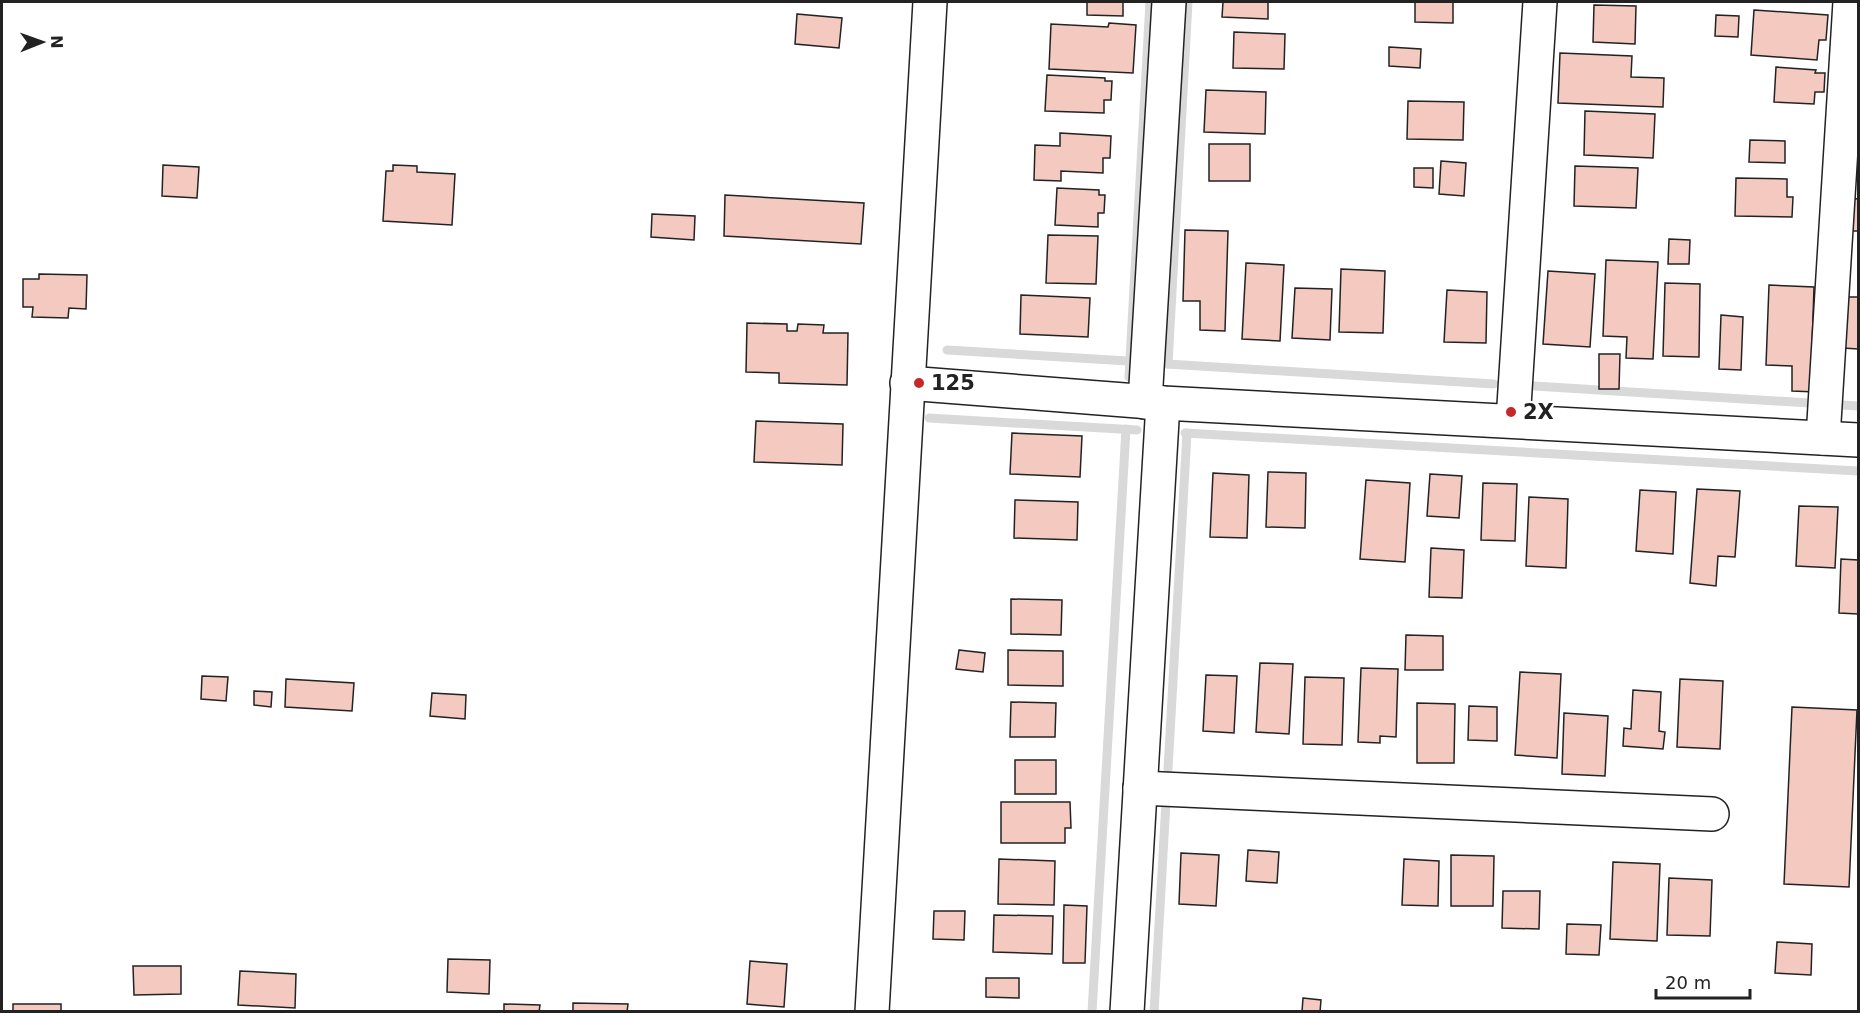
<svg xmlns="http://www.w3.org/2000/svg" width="1860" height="1013" viewBox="0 0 1860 1013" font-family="'DejaVu Sans',sans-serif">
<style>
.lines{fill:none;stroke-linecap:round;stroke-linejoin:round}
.stream{stroke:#d9d9d9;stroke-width:9}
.building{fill:#f3c9c0;stroke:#222;stroke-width:1.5}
.minor-casing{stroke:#222;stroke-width:36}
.minor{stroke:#fff;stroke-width:33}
.poi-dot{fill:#c62828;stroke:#fff;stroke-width:2}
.labels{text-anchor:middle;stroke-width:4.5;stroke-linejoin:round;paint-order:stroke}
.poi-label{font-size:21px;font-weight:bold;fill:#222;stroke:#fff;text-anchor:start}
</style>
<rect width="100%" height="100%" fill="#fff"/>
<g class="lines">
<g class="stream">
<polyline points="947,350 1128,361"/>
<polyline points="1167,364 1494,384"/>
<polyline points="1168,364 1188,2"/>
<polyline points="1129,377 1150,2"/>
<polyline points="1534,386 1858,406"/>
<polyline points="929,418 1137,430"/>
<polyline points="1185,433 1858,471"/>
<polyline points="1168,769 1187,433"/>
<polyline points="1092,1012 1126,429"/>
<polyline points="1154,1012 1166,802"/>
</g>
</g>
<g class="building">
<polygon points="1087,2 1123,2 1123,16 1087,15"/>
<polygon points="1223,2 1268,2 1268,19 1222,17"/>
<polygon points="1415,2 1453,2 1453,23 1415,22"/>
<polygon points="1594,5 1636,6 1635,44 1593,42"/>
<polygon points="1754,10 1828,15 1826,40 1819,40 1817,60 1751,55"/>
<polygon points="797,14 842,18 839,48 795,44"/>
<polygon points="1716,15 1739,16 1738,37 1715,36"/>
<polygon points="1109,23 1136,25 1133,73 1049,69 1051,24 1108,27"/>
<polygon points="1234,32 1285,34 1284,69 1233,68"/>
<polygon points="1389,47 1421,49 1420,68 1389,66"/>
<polygon points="1560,53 1632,56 1631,77 1664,78 1663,107 1558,103"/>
<polygon points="1776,67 1816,70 1815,73 1825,73 1824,92 1815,92 1814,104 1774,102"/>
<polygon points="1047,75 1105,78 1105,81 1112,81 1111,100 1104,100 1104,113 1045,111"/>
<polygon points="1206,90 1266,92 1265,134 1204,132"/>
<polygon points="1408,101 1464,102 1463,140 1407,139"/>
<polygon points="1585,111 1655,114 1653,158 1584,155"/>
<polygon points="1060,133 1111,136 1110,158 1103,158 1103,173 1061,171 1061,181 1034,180 1035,145 1060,146"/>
<polygon points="1750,140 1785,141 1785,163 1749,162"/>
<rect x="1209" y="144" width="41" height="37"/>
<polygon points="1441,161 1466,163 1464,196 1439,194"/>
<polygon points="163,165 199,167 197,198 162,196"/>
<polygon points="393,165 417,166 417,172 455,174 452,225 383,221 386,171 393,171"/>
<polygon points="1575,166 1638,168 1636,208 1574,206"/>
<polygon points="1414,168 1433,168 1433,188 1414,187"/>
<polygon points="1736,178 1787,179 1787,197 1793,197 1792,217 1735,216"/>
<polygon points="1057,188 1099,190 1099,195 1105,195 1104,213 1098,213 1098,227 1055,225"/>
<polygon points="725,195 864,203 861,244 724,236"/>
<polygon points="1848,198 1858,199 1858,231 1847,231"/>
<polygon points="652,214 695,216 694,240 651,237"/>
<polygon points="1185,230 1228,231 1225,331 1200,330 1200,301 1183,301"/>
<polygon points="1048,235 1098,236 1096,284 1046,283"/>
<polygon points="1669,239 1690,240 1689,264 1668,264"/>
<polygon points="1606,260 1658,262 1653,359 1626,358 1627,337 1603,336"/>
<polygon points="1246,263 1284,265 1280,341 1242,339"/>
<polygon points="1341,269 1385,271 1383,333 1339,332"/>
<polygon points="1548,271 1595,274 1590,347 1543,344"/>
<polygon points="39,274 87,275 86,309 69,308 68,318 32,317 33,307 23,307 23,279 39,279"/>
<polygon points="1665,283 1700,284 1699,357 1663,356"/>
<polygon points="1769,285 1814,287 1812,348 1818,349 1816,392 1792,391 1792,366 1766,365"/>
<polygon points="1295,288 1332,289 1330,340 1292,338"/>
<polygon points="1447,290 1487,292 1486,343 1444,342"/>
<polygon points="1021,295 1090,298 1088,337 1020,334"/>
<polygon points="1845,297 1858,297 1858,349 1843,348"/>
<polygon points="1721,315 1743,317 1741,370 1719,369"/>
<polygon points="747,323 787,324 787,331 797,331 798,324 824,325 823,333 848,333 847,385 779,383 779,373 746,372"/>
<polygon points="1599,354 1620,354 1619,389 1599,389"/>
<polygon points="756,421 843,424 842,465 754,462"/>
<polygon points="1012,433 1082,436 1080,477 1010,474"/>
<polygon points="1268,472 1306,473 1305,528 1266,527"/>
<polygon points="1213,473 1249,475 1247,538 1210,537"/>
<polygon points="1430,474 1462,476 1459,518 1427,516"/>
<polygon points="1366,480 1410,483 1405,562 1360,559"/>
<polygon points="1483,483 1517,484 1515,541 1481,540"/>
<polygon points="1697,489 1740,491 1735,557 1718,556 1716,586 1690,583"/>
<polygon points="1640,490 1676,492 1673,554 1636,551"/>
<polygon points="1529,497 1568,499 1566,568 1526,566"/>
<polygon points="1015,500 1078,502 1077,540 1014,538"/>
<polygon points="1799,506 1838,507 1835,568 1796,566"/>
<polygon points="1431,548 1464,550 1462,598 1429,597"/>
<polygon points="1841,559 1858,560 1858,614 1839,613"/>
<polygon points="1011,599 1062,600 1061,635 1011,634"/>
<polygon points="1406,635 1443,636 1443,670 1405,670"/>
<polygon points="959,650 985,653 983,672 956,669"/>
<polygon points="1008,650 1063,651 1063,686 1008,685"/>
<polygon points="1260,663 1293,664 1289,734 1256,732"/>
<polygon points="1361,668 1398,669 1396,737 1380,736 1380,743 1358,742"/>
<polygon points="1520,672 1561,674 1557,758 1515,755"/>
<polygon points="1206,675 1237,676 1234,733 1203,731"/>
<polygon points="202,676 228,677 226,701 201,699"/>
<polygon points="1305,677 1344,678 1342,745 1303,744"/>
<polygon points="286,679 354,683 352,711 285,707"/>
<polygon points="1680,679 1723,681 1720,749 1677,747"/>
<polygon points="1633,690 1661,692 1659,731 1665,732 1663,749 1623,746 1624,728 1631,729"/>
<polygon points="254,691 272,692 271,707 254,705"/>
<polygon points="432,693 466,695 465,719 430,716"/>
<polygon points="1011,702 1056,703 1055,737 1010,737"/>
<polygon points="1417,703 1455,704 1454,763 1417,763"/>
<polygon points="1469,706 1497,707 1497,741 1468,740"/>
<polygon points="1792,707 1857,710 1849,887 1784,884"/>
<polygon points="1564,713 1608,716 1605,776 1562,774"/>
<rect x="1015" y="760" width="41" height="34"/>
<polygon points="1001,802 1070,802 1071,828 1065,828 1065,843 1001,843"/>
<polygon points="1248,850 1279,852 1277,883 1246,881"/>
<polygon points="1181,853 1219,855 1216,906 1179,904"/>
<polygon points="1451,855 1494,856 1493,906 1451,906"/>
<polygon points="999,859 1055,861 1054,905 998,904"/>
<polygon points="1404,859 1439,861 1438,906 1402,905"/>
<polygon points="1613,862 1660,864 1657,941 1610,939"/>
<polygon points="1669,878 1712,880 1710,936 1667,935"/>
<polygon points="1503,891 1540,891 1539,929 1502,928"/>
<polygon points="1064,905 1087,906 1085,963 1063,963"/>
<polygon points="934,911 965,911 964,940 933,939"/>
<polygon points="994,915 1053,916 1052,954 993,952"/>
<polygon points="1567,924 1601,925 1599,955 1566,954"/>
<polygon points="1777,942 1812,944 1811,975 1775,973"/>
<polygon points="448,959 490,960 489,994 447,992"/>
<polygon points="750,961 787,964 784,1007 747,1004"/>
<polygon points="133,966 181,966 181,994 134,995"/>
<polygon points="240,971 296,974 295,1008 238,1005"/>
<polygon points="986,978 1019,978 1019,998 986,997"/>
<polygon points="1303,998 1321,1000 1320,1012 1302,1012"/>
<polygon points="573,1003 628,1004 627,1012 573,1012"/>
<rect x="13" y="1004" width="48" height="8"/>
<polygon points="504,1004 540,1005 539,1012 504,1012"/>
</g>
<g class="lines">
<g class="minor-casing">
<g id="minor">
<polyline points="907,383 1163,403 1858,440"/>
<polyline points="1145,402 1169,2"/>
<polyline points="1513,421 1540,2"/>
<polyline points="1823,438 1850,2"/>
<polyline points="1140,788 1712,814"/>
<polyline points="872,1012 930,2"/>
<polyline points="1127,1012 1163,403"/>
</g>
</g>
<use href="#minor" class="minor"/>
</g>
<g class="poi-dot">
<circle cx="919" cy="383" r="6"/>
<circle cx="1511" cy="412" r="6"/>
</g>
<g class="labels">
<g class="poi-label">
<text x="931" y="390">125</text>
<text x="1523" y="419">2X</text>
</g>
</g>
<rect width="1860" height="1013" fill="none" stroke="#222222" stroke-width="6"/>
<g transform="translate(42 42) rotate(89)" stroke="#ffffff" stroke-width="4.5" paint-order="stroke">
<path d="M0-4.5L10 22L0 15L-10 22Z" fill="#222222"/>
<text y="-9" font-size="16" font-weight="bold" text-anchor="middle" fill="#222222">N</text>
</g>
<path d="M1656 989v9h94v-9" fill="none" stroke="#222222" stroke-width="3"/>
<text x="1665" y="989" font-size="18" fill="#222222" stroke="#ffffff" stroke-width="4.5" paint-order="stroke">20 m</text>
</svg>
